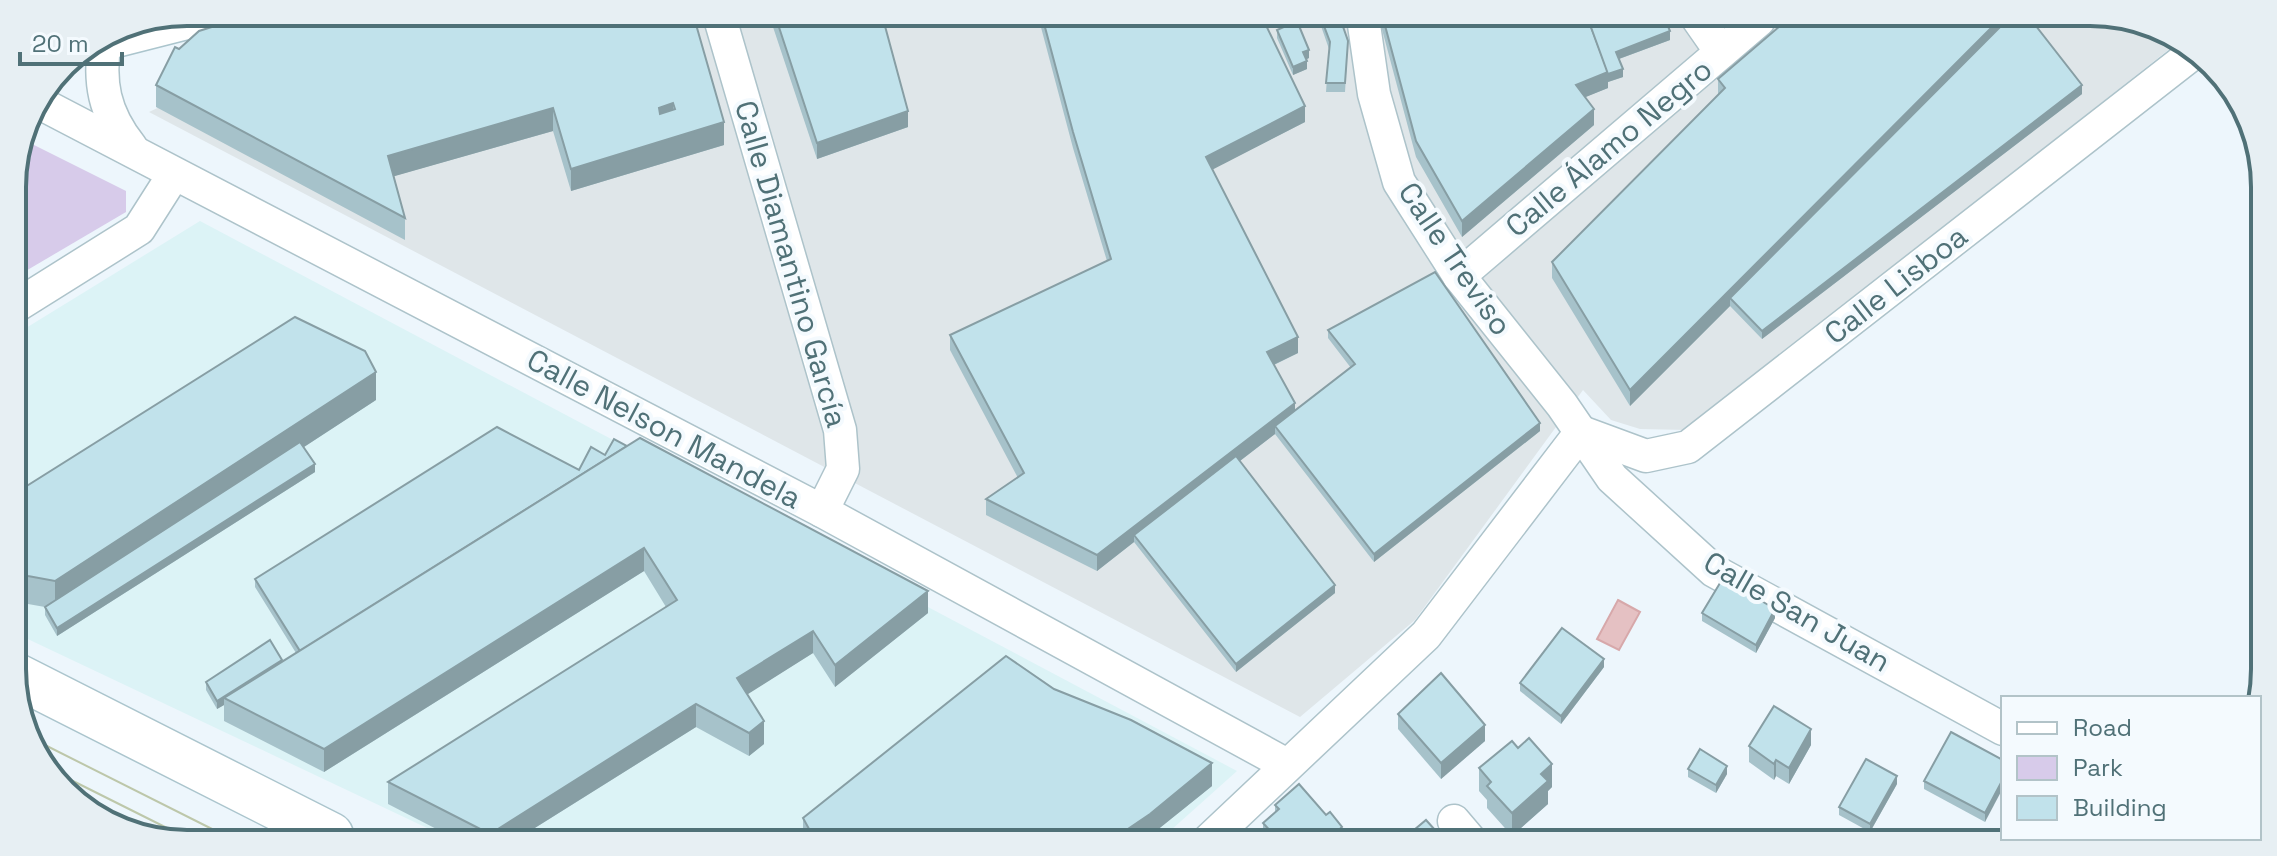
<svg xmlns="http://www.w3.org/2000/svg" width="2277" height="856" viewBox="0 0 2277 856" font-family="'Space Grotesk',sans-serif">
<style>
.commercial{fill:#dcf3f6}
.industrial{fill:#dfe6e9}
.green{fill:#d7cbea}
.water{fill:#e5c1c3;stroke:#d7a8aa;stroke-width:2}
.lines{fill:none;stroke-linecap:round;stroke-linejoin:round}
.street-casing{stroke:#adc3ca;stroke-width:35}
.secondary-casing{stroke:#abc5cd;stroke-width:47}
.street{stroke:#fff;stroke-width:32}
.secondary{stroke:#fff;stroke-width:44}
.tram{stroke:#bdc7aa;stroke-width:2}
.wall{fill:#a6c2ca}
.shaded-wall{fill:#879ea4}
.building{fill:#c1e2eb;stroke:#879ea4;stroke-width:2;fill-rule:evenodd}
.labels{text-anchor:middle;stroke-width:8;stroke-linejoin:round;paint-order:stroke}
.street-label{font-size:30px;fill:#507177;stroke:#f4fafe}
.rim{fill:none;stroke:#507177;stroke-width:4}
</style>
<rect width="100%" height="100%" fill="#edf6fc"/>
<polygon class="commercial" points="200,221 1237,771 1161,839 444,836 15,633 13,336"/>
<polygon class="industrial" points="359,13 2147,21 2177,43 1687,430 1640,429 1611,420 1583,390 1415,620 1300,717 149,112"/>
<path class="green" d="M22 139 126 191V212L24 272C1 243 13 174 22 139Z"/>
<polygon class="water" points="1618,600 1640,612 1619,650 1597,639"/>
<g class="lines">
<g class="street-casing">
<g id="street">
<polyline points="719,15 840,430 843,469 822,511"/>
<polyline points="1363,18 1374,94 1399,182 1459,276 1562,405 1612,478 1714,571 2003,729"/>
<polyline points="1698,19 1721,52"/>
<path d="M105 40C98 82 104 113 131 147"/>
<polyline points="36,101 822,511 1287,765"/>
<polyline points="1459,276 1759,20"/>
<polyline points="13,308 139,229 174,174"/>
<polyline points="1581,432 1646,456 1688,447 2192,54"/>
<polyline points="1454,821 1471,841"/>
<polyline points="1209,840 1426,635 1581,432"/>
</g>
</g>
<g class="secondary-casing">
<g id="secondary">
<polyline points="96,40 206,12"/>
<polyline points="15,675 331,835"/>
</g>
</g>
<use href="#street" class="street"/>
<use href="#secondary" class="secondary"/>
<g class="tram">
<polyline points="33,739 224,835"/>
<polyline points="47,768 181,835"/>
</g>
</g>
<g class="wall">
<polygon points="693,14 724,145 571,191 553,131 394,176 405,218 405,240 156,107 156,85 179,49"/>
<polygon points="769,15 882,15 908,127 817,159"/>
<polygon points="1038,16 1262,17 1305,122 1212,169 1298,353 1274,365 1295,411 1351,368 1328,338 1328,330 1540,431 1374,562 1275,434 1240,461 1335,593 1236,672 1134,542 1097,571 986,515 986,499 1018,478 950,350 950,335 1107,261 1073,148"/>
<polygon points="1321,18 1348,41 1345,92 1326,92 1329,49 1321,26"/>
<polygon points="1379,18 1665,19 1670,40 1619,59 1623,77 1608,82 1608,88 1585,97 1594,125 1462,237 1416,157"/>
<polygon points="1277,30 1309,58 1306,59 1307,69 1293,75 1277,38"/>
<polygon points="1718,79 2082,94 1762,339 1730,306 1630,406 1552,278 1552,262 1718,95"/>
<polygon points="376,400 304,447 315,472 57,636 45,615 45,607 28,604 15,598 14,494"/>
<polygon points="579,470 928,613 835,687 813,653 747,694 764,744 749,756 696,727 522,836 450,836 388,804 388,782 666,607 644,571 324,772 224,721 224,705 217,709 206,690 206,682 282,662 296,653 255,587 255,579"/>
<polygon points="1702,613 1775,618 1756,653 1702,621"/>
<polygon points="1604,667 1561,724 1520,691 1520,683"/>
<polygon points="1054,689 1212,786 1146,839 803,838 803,818"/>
<polygon points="1398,714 1485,741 1441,779 1398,729"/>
<polygon points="1811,745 1789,784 1776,776 1774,780 1749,762 1749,746"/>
<polygon points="2003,760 1985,822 1924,789 1924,781"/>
<polygon points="1479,768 1552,787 1548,791 1548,804 1512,836 1487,808 1487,800 1479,791"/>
<polygon points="1688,769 1727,774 1716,793 1688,777"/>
<polygon points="1897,784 1870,832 1839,815 1839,807"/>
<polygon points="1275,805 1342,840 1263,840 1263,823 1275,813"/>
</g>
<g class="shaded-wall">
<polygon points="1998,21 2014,21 1730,298 1730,306 1630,406 1630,390"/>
<polygon points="1670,31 1670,40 1616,60 1616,52"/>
<polygon points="1309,50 1309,58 1303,61 1303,52"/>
<polygon points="1307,61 1307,69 1293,75 1293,67"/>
<polygon points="1623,69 1623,77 1608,82 1608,88 1576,101 1576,85 1608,72"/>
<polygon points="2082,85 2082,94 1762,339 1762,331"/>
<polygon points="673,103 673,126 659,130 659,108"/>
<polygon points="1305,106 1305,122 1206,173 1206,157"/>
<polygon points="553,108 553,131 388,178 388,156"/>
<polygon points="1594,109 1594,125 1462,237 1462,221"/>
<polygon points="908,111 908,127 817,159 817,143"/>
<polygon points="724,122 724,145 571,191 571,169"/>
<polygon points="1298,337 1298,353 1267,368 1267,352"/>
<polygon points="376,372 376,400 55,609 55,581"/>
<polygon points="1295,403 1295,419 1275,426 1275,434 1137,540 1134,535 1134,542 1097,571 1097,555"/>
<polygon points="1540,423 1540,431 1374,562 1374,554"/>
<polygon points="315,464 315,472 57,636 57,628"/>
<polygon points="644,548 644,571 324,772 324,749"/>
<polygon points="1335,585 1335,593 1236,672 1236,664"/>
<polygon points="928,591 928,613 835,687 835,665"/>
<polygon points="1775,609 1775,618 1756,653 1756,645"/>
<polygon points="813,631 813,653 737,701 737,678"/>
<polygon points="1604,659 1604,667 1561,724 1561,716"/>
<polygon points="282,660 282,668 224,698 224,705 217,709 217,701"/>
<polygon points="696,704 696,727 522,836 490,836 490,834"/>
<polygon points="764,721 764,744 749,756 749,733"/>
<polygon points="1485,725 1485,741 1441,779 1441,763"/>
<polygon points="1811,729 1811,745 1789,784 1789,768"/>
<polygon points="1776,760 1776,776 1774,780 1774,764"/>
<polygon points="1212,763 1212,786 1146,839 1113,839"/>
<polygon points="1552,764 1552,787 1548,791 1548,804 1512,836 1512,813 1541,774"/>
<polygon points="1727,766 1727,774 1716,793 1716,785"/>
<polygon points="1897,776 1897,784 1870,832 1870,824"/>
<polygon points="2003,779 2003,788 1985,822 1985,813"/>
<polygon points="1342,827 1342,840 1328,840"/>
</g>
<g class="building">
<path d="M260 12 693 14 724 122 571 169 553 108 388 156 405 218 156 85 175 47 179 49 199 31ZM673 103 675 109 660 114 659 108Z"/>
<polygon points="775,15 882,15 908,111 817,143"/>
<polygon points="1042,16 1262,17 1305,106 1206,157 1298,337 1267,352 1295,403 1097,555 986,499 1024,473 950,335 1111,259 1073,132"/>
<polygon points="1321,18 1340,18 1348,41 1345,83 1326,83 1330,42"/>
<polygon points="1383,18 1588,19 1608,72 1576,85 1594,109 1462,221 1416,141"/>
<polygon points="1588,19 1665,19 1670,31 1616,52 1623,69 1608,74"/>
<polygon points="1787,20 1998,21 1630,390 1552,262 1725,88 1718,79"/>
<polygon points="1297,21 1309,50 1303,52 1307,61 1293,67 1277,30"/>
<polygon points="2006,21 2032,21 2082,85 1762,331 1730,298"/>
<polygon points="1435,272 1540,423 1374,554 1275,426 1355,364 1328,330"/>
<polygon points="295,317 365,351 376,372 55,581 28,576 15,570 14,494"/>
<polygon points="497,427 579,470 591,447 605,455 614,439 627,446 300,651 255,579"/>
<polygon points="640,438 928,591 835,665 813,631 737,678 764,721 749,733 696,704 490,834 388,782 677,600 644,548 324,749 224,698"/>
<polygon points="300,442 315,464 57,628 45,607"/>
<polygon points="1236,456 1335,585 1236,664 1134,535"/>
<polygon points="1723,578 1775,609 1756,645 1702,613"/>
<polygon points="1562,628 1604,659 1561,716 1520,683"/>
<polygon points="270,640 282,660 217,701 206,682"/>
<polygon points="1006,656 1054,689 1131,720 1212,763 1150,814 1113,839 814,838 803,818"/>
<polygon points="1441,673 1485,725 1441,763 1398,714"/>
<polygon points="1774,706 1811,729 1789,768 1776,760 1774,764 1749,746"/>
<polygon points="1951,732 2003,760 2003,779 1985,813 1924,781"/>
<polygon points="1529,738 1552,764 1541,774 1548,781 1512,813 1487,786 1491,782 1479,768 1512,741 1518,748"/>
<polygon points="1700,749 1727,766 1716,785 1688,769"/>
<polygon points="1866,759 1897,776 1870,824 1839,807"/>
<polygon points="1299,784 1326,815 1330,812 1342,827 1328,840 1326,840 1323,838 1321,840 1286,840 1280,833 1276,837 1263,823 1279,809 1275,805"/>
<polygon points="1426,820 1445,841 1402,840"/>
</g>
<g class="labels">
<g class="street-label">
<text transform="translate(1609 148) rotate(-40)" y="10">Calle Álamo Negro</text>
<text transform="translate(1455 259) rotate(56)" y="10">Calle Treviso</text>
<text transform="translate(791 264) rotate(74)" y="10">Calle Diamantino García</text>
<text transform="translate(1896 285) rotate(-38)" y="10">Calle Lisboa</text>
<text transform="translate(664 429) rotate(28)" y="10">Calle Nelson Mandela</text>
<text transform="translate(1797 612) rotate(30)" y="10">Calle San Juan</text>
</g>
</g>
<path d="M0 0H2277V856H0ZM187 26H2090A161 161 0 0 1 2251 187V669A161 161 0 0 1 2090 830H187A161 161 0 0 1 26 669V187A161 161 0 0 1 187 26Z" fill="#e7eff3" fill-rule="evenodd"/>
<path class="rim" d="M187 26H2090A161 161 0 0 1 2251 187V669A161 161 0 0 1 2090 830H187A161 161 0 0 1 26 669V187A161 161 0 0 1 187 26Z"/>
<rect x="2001" y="696" width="260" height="144" fill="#f4fafe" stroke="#b2c3c8" stroke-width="2"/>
<rect x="2017" y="722" width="40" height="12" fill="#ffffff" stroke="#b2c3c8" stroke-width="2"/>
<text x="2073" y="736" font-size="24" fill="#507177">Road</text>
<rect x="2017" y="756" width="40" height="24" fill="#d7cbea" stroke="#b2c3c8" stroke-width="2"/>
<text x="2073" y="776" font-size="24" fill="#507177">Park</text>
<rect x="2017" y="796" width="40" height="24" fill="#c1e2eb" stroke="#b2c3c8" stroke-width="2"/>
<text x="2073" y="816" font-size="24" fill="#507177">Building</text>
<path d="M20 52v12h102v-12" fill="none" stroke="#507177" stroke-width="4"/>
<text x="32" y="52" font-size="24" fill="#507177" stroke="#f4fafe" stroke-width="6" paint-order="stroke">20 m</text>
</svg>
